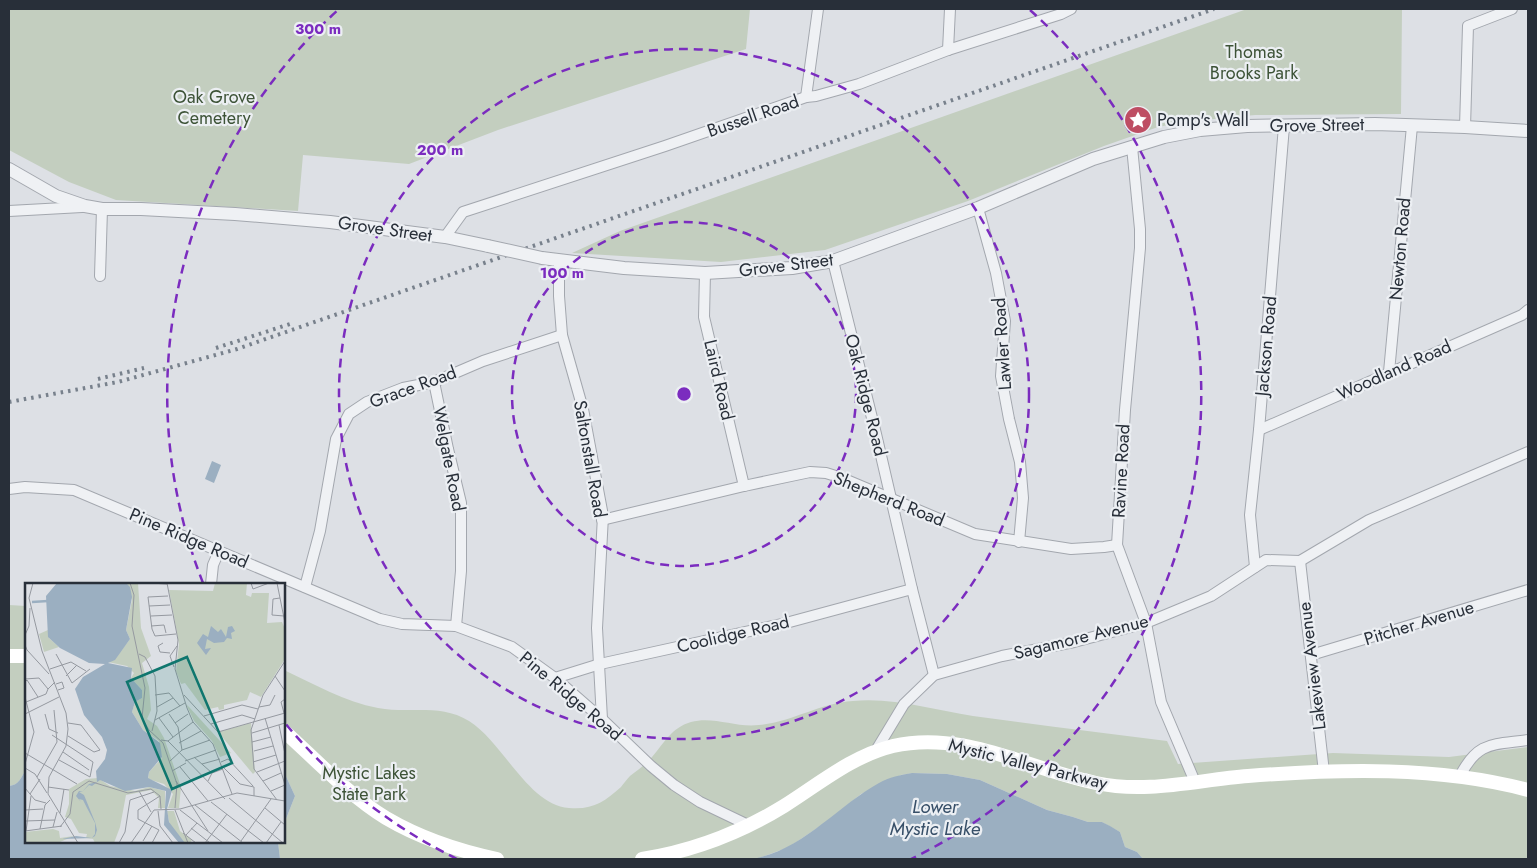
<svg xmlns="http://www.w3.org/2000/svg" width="1537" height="868" viewBox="0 0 1537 868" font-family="Jost,sans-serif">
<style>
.green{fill:#c3cebf}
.water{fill:#9bafc1}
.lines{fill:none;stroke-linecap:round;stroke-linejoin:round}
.minor-casing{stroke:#a3a7ae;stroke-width:12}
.tertiary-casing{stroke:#a3a7ae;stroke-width:14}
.minor{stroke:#eff1f4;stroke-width:10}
.tertiary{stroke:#eff1f4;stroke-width:12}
.secondary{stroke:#fff;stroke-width:14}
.rail{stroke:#78818c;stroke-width:4;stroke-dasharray:2.5 5;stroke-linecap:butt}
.tertiary-bridge-casing{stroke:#a3a7ae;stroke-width:14;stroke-linecap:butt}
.tertiary-bridge{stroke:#eff1f4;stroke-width:12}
.ring{fill:none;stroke:#7b2cbf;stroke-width:2.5;stroke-dasharray:9 6}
.labels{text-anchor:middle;stroke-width:4.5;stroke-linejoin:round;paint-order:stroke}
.park-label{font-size:18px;fill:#3d5337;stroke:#eceff3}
.street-label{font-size:18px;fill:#282f39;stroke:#eceff3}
.poi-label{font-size:18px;fill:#282f39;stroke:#eceff3;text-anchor:start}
.water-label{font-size:19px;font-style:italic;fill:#374f68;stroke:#eceff3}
.inset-river{fill:none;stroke:#9bafc1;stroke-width:2.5}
.inset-road{fill:none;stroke:#9599a0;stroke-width:1}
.view{fill:#0f766e;fill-opacity:0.15;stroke:#0f766e;stroke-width:2.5}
.inset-edge{fill:none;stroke:#282f39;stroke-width:2.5}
.centre{fill:#7b2cbf;stroke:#eceff3;stroke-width:2.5}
.ring-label{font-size:15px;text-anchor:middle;font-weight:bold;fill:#7b2cbf;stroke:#eceff3;stroke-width:4.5;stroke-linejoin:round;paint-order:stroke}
</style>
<rect width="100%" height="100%" fill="#dde0e5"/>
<g class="green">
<polygon points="9,9 750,9 746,49 498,130 409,164 303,155 298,211 116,200 69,182 9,150"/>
<polygon points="1247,9 1402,9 1401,114 1255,115 1184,122 1158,127 1104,146 968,201 825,250 721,262 572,253 620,231"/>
<path d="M9 605 26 606V769C21 778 19 785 9 786Z"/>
<path d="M284 670C314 684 345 702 378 708 409 714 440 703 469 721 503 742 528 805 569 808 593 810 604 802 621 787 624 783 627 779 630 776 638 770 645 765 652 757 665 742 671 728 691 722 714 716 736 728 759 725 792 722 820 703 853 701 893 697 934 710 973 716 1038 725 1102 733 1167 741L1178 764 1333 753 1449 757 1528 747V859H1143L1137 852 1125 847 1120 832 1102 822H1088L1073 817 1047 810 980 780 947 774 913 773 901 775 861 794 829 820 789 847 759 858 280 859 278 842H284V824L295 796 284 772Z"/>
</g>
<g class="water">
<polygon points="212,461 221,465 214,483 205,479"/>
<path d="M26 769V842H278L280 859H9V786C19 785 21 778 26 769Z"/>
<polygon points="284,772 295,796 284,824"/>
<path d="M912 773 947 774 980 780 1047 810 1073 817 1088 822H1102L1110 826 1120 832 1125 847 1137 852 1143 859H750C800 853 837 806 879 783 889 777 901 775 912 773Z"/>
</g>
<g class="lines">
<g class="minor-casing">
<g id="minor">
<polyline points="948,50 950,9"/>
<polyline points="806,97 818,9"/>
<polyline points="1465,127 1468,26 1512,9"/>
<polyline points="1132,147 1140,229 1140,248 1125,410 1117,545 1146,623 1161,702 1195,782"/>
<polyline points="978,208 996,273 1005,321 1001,376 1009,419 1020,462 1023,498 1019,542"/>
<polyline points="9,211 82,207"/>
<polyline points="445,237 463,212 665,146 806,97 816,96 859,84 948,50 1061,14 1071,9"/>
<polyline points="559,261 559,296 562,335 583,409 603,516 597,628 602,719"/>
<polyline points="833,261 876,434 912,589 934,675"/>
<polyline points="705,273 704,317 744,486"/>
<polyline points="100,276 102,209"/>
<polyline points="1389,372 1412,126"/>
<polyline points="434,382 448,449 461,503 461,571 456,626"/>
<polyline points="1259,430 1522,315 1528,310"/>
<polyline points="9,489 25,487 74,490 380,619 402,624 456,626 512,647 555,678 602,719 651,766 674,785 700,802 748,825"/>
<polyline points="602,520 744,486 810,472 826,473 842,478 975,534 1071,549 1104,547 1117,545"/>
<polyline points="1300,561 1324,772"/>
<polyline points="1255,567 1250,515 1259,430 1284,126"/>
<polyline points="211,584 213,565 219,551"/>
<polyline points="305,587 320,531 336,439 349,414 367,402 403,388 434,382 483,361 562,335"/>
<polyline points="1311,655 1528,590"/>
<polyline points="555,678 600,664 786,623 912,589"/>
<polyline points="875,752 904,704 934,675 1002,656 1074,642 1146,623 1211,596 1266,560 1300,561 1369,520 1528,452"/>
<path d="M1460 776C1478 741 1492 745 1528 740"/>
</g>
</g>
<g class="tertiary-casing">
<g id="tertiary">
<polyline points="9,169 56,196 85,206 102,209 141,209 235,214 330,222 445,237 488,246"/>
<polyline points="542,258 624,268 705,273 792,268 833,261 978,208 1093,159 1164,137 1200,130 1247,126 1375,124 1465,127 1528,131"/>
</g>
</g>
<use href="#minor" class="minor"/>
<use href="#tertiary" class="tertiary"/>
<g class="secondary">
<polyline points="9,656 26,656"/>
<path d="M284 731C315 759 351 797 386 818 420 838 459 851 497 859"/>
<path d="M642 859C693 851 740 833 784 806 819 784 852 756 893 746 964 730 1028 769 1096 783 1147 794 1197 780 1248 776 1340 769 1438 766 1528 790"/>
</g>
<g class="rail">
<polyline points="216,348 290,324"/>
<polyline points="98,379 144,368"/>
<polyline points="9,402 118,382 237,349 1214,9"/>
</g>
<g class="tertiary-bridge-casing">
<polyline id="tertiary-bridge" points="488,246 542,258"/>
</g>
<use href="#tertiary-bridge" class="tertiary-bridge"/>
</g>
<g class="ring">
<circle cx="684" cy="394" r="172"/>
<circle cx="684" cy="394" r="345"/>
<path d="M457 859A517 517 0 0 1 285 723M203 583A517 517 0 0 1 338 10M1030 10A517 517 0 0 1 911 859"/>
</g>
<defs>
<g id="sight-disc" transform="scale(1.4375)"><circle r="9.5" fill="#be4e63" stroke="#eceff3"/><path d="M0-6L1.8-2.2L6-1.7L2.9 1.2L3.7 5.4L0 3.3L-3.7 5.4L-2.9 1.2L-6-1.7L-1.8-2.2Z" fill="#fff"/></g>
</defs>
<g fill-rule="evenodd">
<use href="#sight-disc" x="1138" y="120"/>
</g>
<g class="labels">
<g class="park-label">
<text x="1254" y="58">Thomas<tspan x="1254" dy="21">Brooks Park</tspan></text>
<text x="214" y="103">Oak Grove<tspan x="214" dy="21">Cemetery</tspan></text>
<text x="369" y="779">Mystic Lakes<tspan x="369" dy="21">State Park</tspan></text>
</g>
<g class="street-label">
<text transform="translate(753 116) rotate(-19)" y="6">Bussell Road</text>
<text transform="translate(1317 125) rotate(-1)" y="6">Grove Street</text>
<text transform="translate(385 229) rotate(8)" y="6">Grove Street</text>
<text transform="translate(1400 249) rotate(-85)" y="6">Newton Road</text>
<text transform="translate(786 265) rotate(-7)" y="6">Grove Street</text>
<text transform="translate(1002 344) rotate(-94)" y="6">Lawler Road</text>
<text transform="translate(1266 346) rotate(-85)" y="6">Jackson Road</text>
<text transform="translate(1394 370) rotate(-24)" y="6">Woodland Road</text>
<text transform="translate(719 380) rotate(77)" y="6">Laird Road</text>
<text transform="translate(413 387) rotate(-20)" y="6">Grace Road</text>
<text transform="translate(866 395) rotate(76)" y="6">Oak Ridge Road</text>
<text transform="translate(449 459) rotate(79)" y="6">Welgate Road</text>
<text transform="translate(590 459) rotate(80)" y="6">Saltonstall Road</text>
<text transform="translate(1121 471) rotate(-87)" y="6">Ravine Road</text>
<text transform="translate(889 499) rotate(22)" y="6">Shepherd Road</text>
<text transform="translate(189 538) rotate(23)" y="6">Pine Ridge Road</text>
<text transform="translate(1419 623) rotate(-17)" y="6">Pitcher Avenue</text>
<text transform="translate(733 634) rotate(-13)" y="6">Coolidge Road</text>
<text transform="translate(1081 637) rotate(-14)" y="6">Sagamore Avenue</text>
<text transform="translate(1312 666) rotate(-97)" y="6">Lakeview Avenue</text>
<text transform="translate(571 696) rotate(40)" y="6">Pine Ridge Road</text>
<text transform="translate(1028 764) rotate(14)" y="6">Mystic Valley Parkway</text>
</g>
<g class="poi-label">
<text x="1157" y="126">Pomp's Wall</text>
</g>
<g class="water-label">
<text x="935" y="813">Lower<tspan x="935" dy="22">Mystic Lake</tspan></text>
</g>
</g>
<g transform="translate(25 583)">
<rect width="260" height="260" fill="#dde0e5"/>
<path d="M101 0H113L116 45 126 73 117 80 124 104 126 127 122 136 132 143 139 155 156 204 154 225H143L148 211 139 201 123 196 124 189 137 175 134 158 118 147 107 129 110 119 117 115V107L106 95 109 90 102 83 83 79 89 77 105 56 101 47 107 17ZM190 0H222L221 12 226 14 227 10H244L242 40 257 39 260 46V76L236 114 225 109 222 117 199 122V126L194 127 193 124 180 127 160 100 156 101 151 88 154 61 144 7 188 8ZM23 47 24 55 34 64 19 69 14 51ZM161 121 164 124 206 170 195 174 187 158 169 138ZM226 140 230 189 228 191 193 149ZM73 195 85 203 110 208 124 204 140 208V225H133L134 215 126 207 101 212 95 244 89 260H70L68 256 61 255 62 251 54 250 46 236 40 234 44 221V206L61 196ZM149 228 155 248 167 257 165 260H160L145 243 142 228ZM28 246 34 248 35 255 49 253 35 259 0 260V249Z" fill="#c3cebf"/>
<path d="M32 0H101L105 4 107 14 101 47 105 56 90 77 83 80 107 85 106 95 117 107V115L110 119 107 129 118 147 135 160 137 174 124 189 123 195 147 207 142 226 144 239 160 260H154L139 242 141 208 124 204 100 208 75 197 67 203 64 202 58 208 54 209 59 212 70 239 72 247 70 253 67 255 37 256 51 253 67 255 70 251V240L62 225 58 217 54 216 56 219 51 213 54 208H58L64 201 72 199 71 188 80 176 82 167 77 154 59 132 50 106 58 94 80 81 64 80 35 65 23 54 21 13ZM186 43 193 49 196 46 201 54 203 44 207 43 210 48 206 50 207 56 202 55 199 59 189 60 182 56 180 66 186 65 181 72 172 60 178 51 183 54Z" fill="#9bafc1"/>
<path class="inset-river" d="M7 19 23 18"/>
<path class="inset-road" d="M8 0 4 15 17 68 41 130 43 146 41 163 24 194 23 211 53 260M105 0 109 12 107 43 120 105 117 135 124 147 138 160 152 201 150 225M125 0 142 1M142 0 153 57 150 86 162 125 168 139 188 161 207 211M226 0 228 6 244 0M252 0 260 40M143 13 123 14 127 46 130 53 151 51M255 15 248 16 247 32 259 33M124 23 145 22M126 33 147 32M126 43 139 42 141 50M0 52 4 43 5 25M138 60 133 63 135 69 145 70M0 62 2 67 24 91M31 71 47 100 65 86M114 71 120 74 130 93 132 128 127 148M149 84 145 73 152 63M25 86 46 79 61 88M41 93 52 82M250 93 260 108M0 96 14 95 23 106 30 99M0 99 2 97 13 114M31 101 37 99 39 105 33 107M130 112 144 110 155 123M159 112 193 149 260 130M0 114 9 149 0 181M1 119 21 111 23 106M132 124 148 115M234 124 245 122 250 112M259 130 256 119 260 116M0 131 34 114M20 131 24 146 33 150M144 131 153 144 157 167M179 133 217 122 233 126M134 135 148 154M240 135 260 202M130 137 160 120M43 140 56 142 75 167 69 169 43 153M150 140 163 131M186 141 217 132 230 136M254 142 260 171M227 150 260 140M27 152 68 179 65 194 34 177M136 157 143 158 200 216M143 158 168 139M227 159 246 154M154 160 176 148M229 168 248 163M38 169 64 187M0 170 52 201M169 174 187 190M145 178 157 167 185 157M160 178 191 167M196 179 203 176 228 203M228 179 251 172M177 181 195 176M155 184 183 218M0 185 10 191 22 210M199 185 215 201 229 204V213M147 188 161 180M232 189 260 178M12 194 32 159 29 127M151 198 183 248M183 198 187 190 198 186M238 198 256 190M23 204 44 207M0 205 10 217 21 220M114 208 126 229M246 208 260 202M5 211 15 196M204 215 258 260M252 217 229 186 226 147 238 112 260 78M186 219 239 260M170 222 218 260M240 225 260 242M0 227 18 226M150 227 163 260M155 227 198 260M133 228 135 243 148 260M35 230 39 206M0 238 30 237M28 244 32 229M35 244 45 231 48 209 64 198 103 210 126 206 135 213 136 226M166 245 185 260M15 246 20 222 25 217M0 248 37 243M1 248 6 213M158 250 171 260M161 252 172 240M118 258 127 243M216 258 246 216M94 260 100 249 105 217 129 209M106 260 129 227 155 226 212 210 260 218M127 260 134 247 113 236V227L135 213M180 260 202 231M241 260 256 239"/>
<path class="view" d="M162 74 207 180 147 206 102 99Z"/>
<rect width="260" height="260" class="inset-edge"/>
</g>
<circle cx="684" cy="394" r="8" class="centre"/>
<g class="ring-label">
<text x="318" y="34">300 m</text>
<text x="440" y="155">200 m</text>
<text x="562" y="278">100 m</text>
</g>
<rect width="1537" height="868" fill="none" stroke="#282f39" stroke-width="20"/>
</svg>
